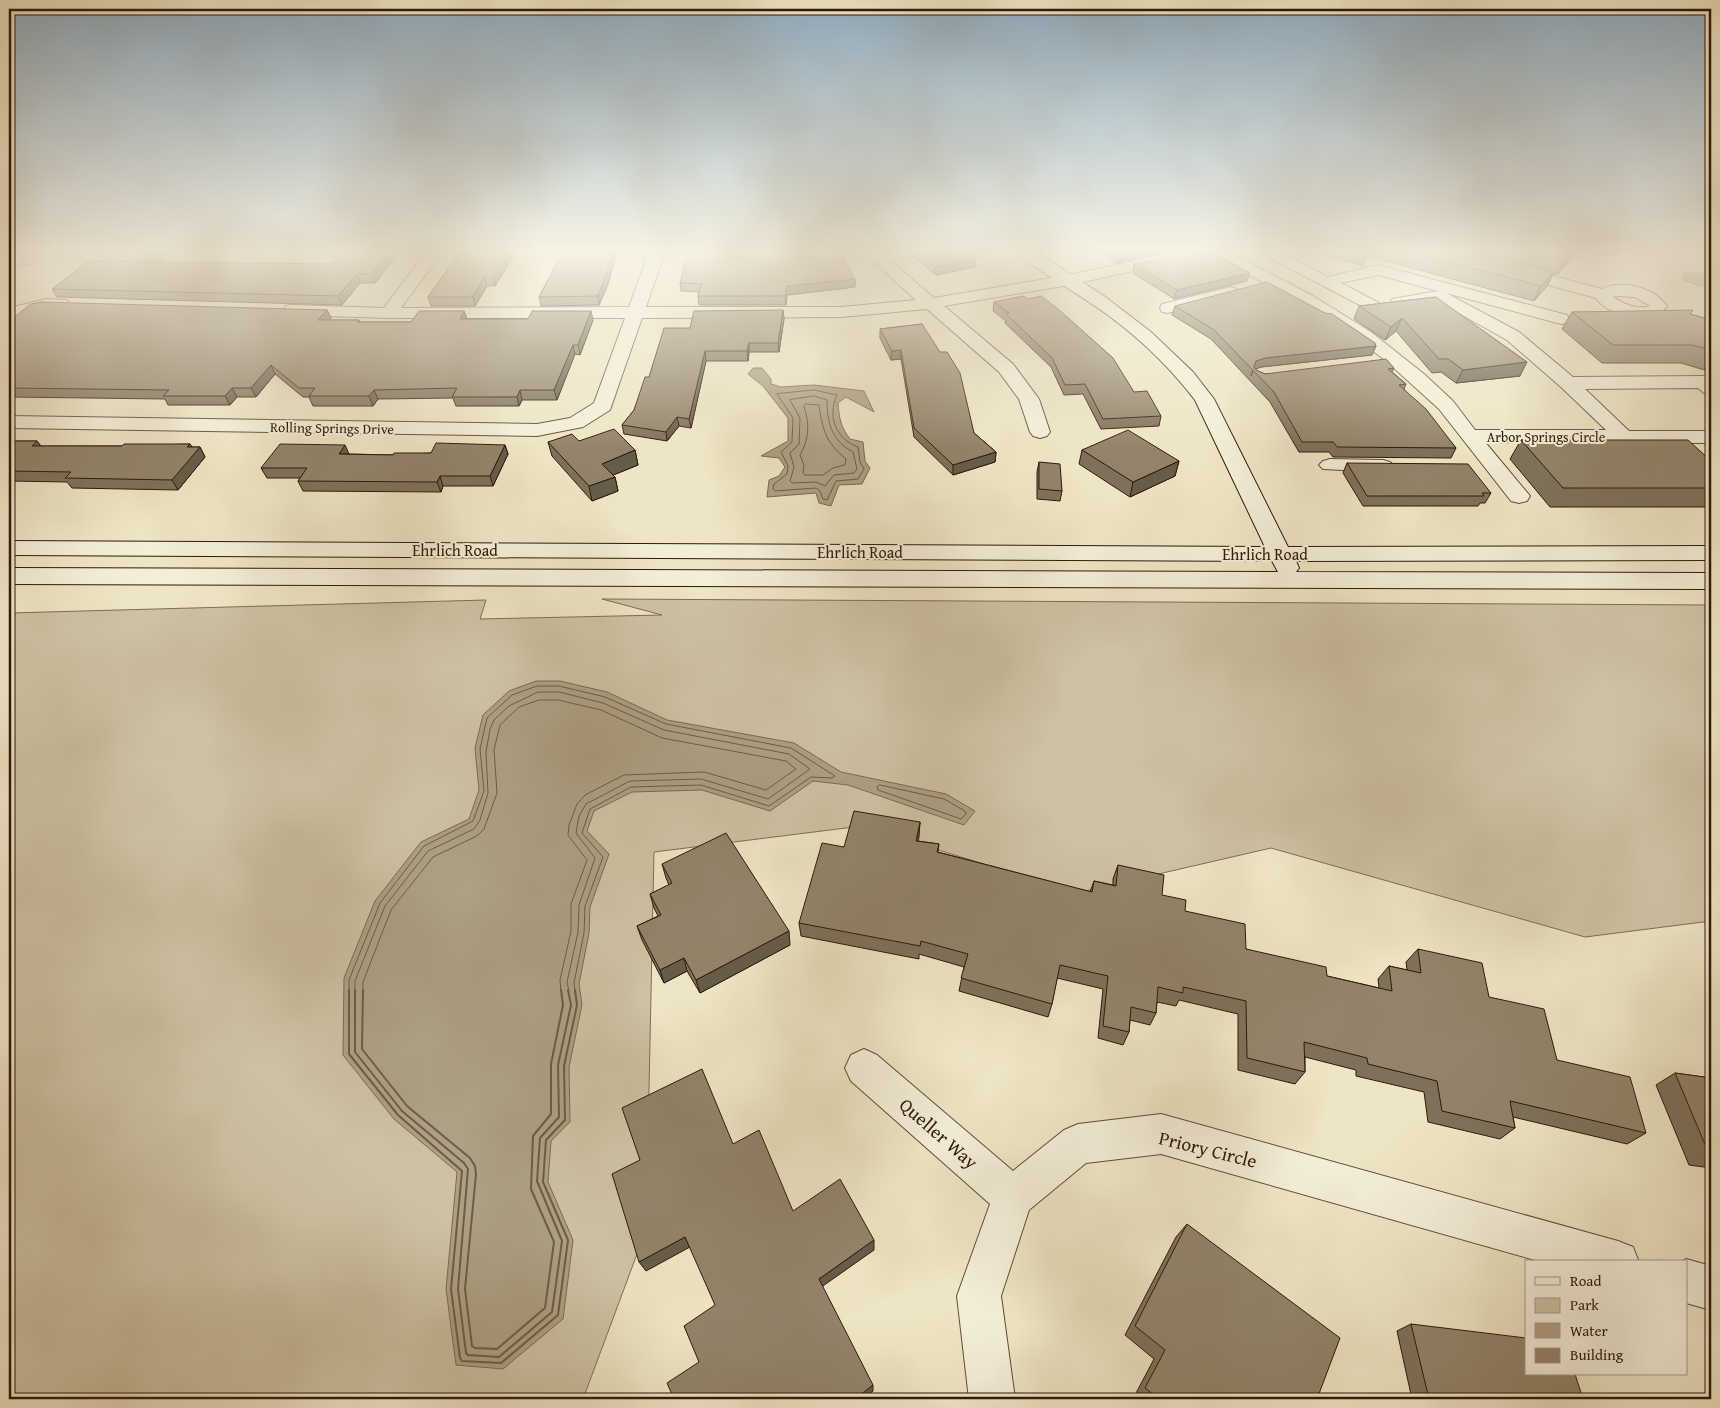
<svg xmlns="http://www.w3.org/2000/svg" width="1720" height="1408" viewBox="0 0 1720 1408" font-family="'Gentium Book Plus',serif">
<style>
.green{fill:#cec2a4;stroke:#7e6e56}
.water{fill:#ada084;stroke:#7b6a52}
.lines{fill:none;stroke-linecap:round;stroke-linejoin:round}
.shore-far1{stroke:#6e5c46;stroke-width:1}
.shore{stroke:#6e5c46;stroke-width:2}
.street-casing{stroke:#5f4c37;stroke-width:2}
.secondary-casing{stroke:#2f1908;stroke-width:2}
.street{fill:#f4eed9;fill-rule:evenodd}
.secondary{fill:#f4eed9;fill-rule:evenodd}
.wall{fill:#7e715b;stroke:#2f1908}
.shaded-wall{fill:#665c4a;stroke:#2f1908}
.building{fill:#92836a;stroke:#2f1908}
.labels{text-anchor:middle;stroke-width:4;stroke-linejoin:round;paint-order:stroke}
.far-street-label{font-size:14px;fill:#2f1908;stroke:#f4eed9}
.street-label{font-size:16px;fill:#2f1908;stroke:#f4eed9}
.near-street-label{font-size:19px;fill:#2f1908;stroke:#f4eed9}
</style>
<rect width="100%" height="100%" fill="#eee5c4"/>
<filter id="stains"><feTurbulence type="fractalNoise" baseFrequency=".004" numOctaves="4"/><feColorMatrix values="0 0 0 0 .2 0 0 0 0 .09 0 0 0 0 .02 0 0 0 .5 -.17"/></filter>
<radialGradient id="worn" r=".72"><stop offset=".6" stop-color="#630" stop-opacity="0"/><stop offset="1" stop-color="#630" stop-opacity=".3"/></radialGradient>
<g class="green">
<polygon points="9,252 85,252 9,269"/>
<polygon points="602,599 1711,605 1711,921 1585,937 1271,848 1076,893 862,826 654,852 646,1230 583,1399 9,1399 9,613 486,600 480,619 662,615"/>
</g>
<g class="water">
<polygon points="104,252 172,252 158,263 142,262 122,256 105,261 101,255"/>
<polygon points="1684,273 1700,273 1711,277 1711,286 1700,286 1683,280"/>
<path d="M753 368H762L771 379V384L781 387 814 385 864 391 874 412 846 397 838 403C839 418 841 427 850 439L863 442 865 461 870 468 862 484 839 485 831 506 819 503 816 493 767 497 769 480 779 476 785 467 779 458 761 456 788 441V418L763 386 748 374Z"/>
<polygon points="536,681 560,681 607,692 667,720 794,743 841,772 946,794 975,811 964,825 848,785 813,781 770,811 702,790 632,792 594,811 587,831 609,854 590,907 589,933 579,984 582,1005 569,1067 570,1122 551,1141 548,1182 573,1240 563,1319 503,1369 456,1365 446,1289 457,1172 394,1119 343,1055 344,978 375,901 421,842 469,819 479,790 475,748 483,715 509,691"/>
</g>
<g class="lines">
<g class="shore-far1">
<path d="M814 390 837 395C827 417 836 439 858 447L860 462 864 469 858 479 836 481 827 500 823 499 820 491 816 488 775 491 773 489 774 484 787 474 788 466 781 452 792 442 793 418 777 394Z"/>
<path d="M814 396 827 400C827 423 832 441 853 452L857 469 854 473 834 475 825 486 816 482 792 483 790 481 794 467 790 453 799 444 800 418 790 400Z"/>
<path d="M806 404 819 405C823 431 825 441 846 459L845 465 833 468 823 475H805L803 473 804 465 800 455C809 440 810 423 804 407Z"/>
<polygon points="880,785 944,799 965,811 966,814 961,819 878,790 877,787"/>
<polyline points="349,991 349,980 380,903 424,846 473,821 484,791 480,749 487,718 512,695 537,686 559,686 605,697 666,724 791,748 835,776 832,778 811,777 769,806 701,785 631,787 590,809 582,833 603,857 585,906 584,933 574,983 575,991"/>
<polyline points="355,991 355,981 385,906 428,851 474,829 480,820 488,793 486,752 490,729 494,720 509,706 538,692 559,692 603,703 664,730 789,754 810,769 768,799 701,779 630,781 586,804 579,816 576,833 595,858 579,905 578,932 567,982 569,991"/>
<polyline points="363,991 363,982 391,910 433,857 477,836 484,829 497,793 494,750 500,725 519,707 539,700 558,700 601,710 662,738 786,761 796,769 766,790 704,772 624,775 585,795 577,804 569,825 568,835 587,860 571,904 571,931 560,980 561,991"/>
</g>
<g class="shore">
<polyline points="349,990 349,1054 398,1115 462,1171 451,1289 460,1358 462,1361 501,1363 558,1315 568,1240 543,1182 546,1140 565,1120 564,1066 577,1005 575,990"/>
<polyline points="355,990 355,1052 402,1111 464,1163 468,1169 458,1289 466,1353 468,1355 499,1357 552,1312 562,1241 537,1181 540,1138 559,1117 558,1065 571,1005 568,990"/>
<polyline points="363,990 362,1049 407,1106 470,1158 475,1166 476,1174 465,1289 472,1346 475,1348 497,1349 545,1308 554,1242 531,1189 533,1136 551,1114 551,1064 563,1005 561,990"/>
</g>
<g class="street-casing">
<g id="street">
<polygon points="426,252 442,252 401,308 629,307 645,263 646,252 662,252 661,263 646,307 841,307 916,300 863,252 880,252 934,298 1069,275 1176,252 1205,252 1202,255 1197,257 1069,285 944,306 1013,364 1039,399 1050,432 1047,436 1040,438 1033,436 1030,432 1019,399 999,372 927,309 841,317 642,318 610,410 583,427 537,436 9,428 9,416 537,424 570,418 594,403 625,318 389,318 292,315 286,314 284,310 286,306 292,305 384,308"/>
<polygon points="1209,252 1229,252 1313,296 1371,332 1424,374 1453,401 1475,430 1606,430 1561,387 1507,340 1437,301 1398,308 1392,307 1390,303 1392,299 1398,298 1438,291 1378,275 1341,283 1379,303 1381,307 1379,311 1373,312 1272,259 1269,256 1272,253 1282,253 1328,277 1378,265 1567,315 1570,319 1567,323 1561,324 1446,293 1519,332 1573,377 1703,376 1710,378 1711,395 1704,393 1698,388 1585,389 1629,431 1711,431 1711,443 1485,442 1530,496 1527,501 1519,503 1511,501 1439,409 1385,360 1358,340 1301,303 1212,255"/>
<path d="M1437 252H1463L1602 289C1621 279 1655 288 1667 306 1653 326 1608 317 1596 298L1440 255ZM1617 296 1635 297 1650 306C1638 310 1623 304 1613 297Z"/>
<polygon points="1231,287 1237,289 1239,292 1237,295 1168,313 1162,312 1160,308 1162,304"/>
<polygon points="46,299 67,300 69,304 67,308 46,309 9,318 9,308"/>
<polygon points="1330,459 1383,460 1390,462 1394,466 1390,470 1383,472 1323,469 1319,465 1323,461"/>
<polygon points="864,1049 877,1055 1013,1171 1064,1130 1078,1124 1161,1114 1618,1241 1633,1247 1639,1262 1542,1262 1161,1154 1086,1163 1029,1210 1001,1296 1015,1399 969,1399 957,1296 990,1204 851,1081 845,1068 851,1055"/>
<polygon points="1686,1259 1711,1266 1711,1310 1686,1303 1686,1262 1681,1262"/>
</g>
</g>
<g class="secondary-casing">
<path id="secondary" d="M1017 252H1036L1104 296 1151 332 1193 372 1214 399 1288 547 1711 546V560L1296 561 1299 568 1296 572 1711 573V589L9 584V568L1278 572 1272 561 9 555V541L1265 547 1195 400C1165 361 1130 329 1089 302 1075 292 1025 263 1017 252Z"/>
</g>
<use href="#street" class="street"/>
<use href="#secondary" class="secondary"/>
</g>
<g class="wall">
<polygon points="343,252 400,252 375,283 360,283 342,305 57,297 52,289 332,264"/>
<polygon points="460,252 516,252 495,286 487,286 475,306 431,306 428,297"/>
<polygon points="563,252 617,252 608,284 599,305 541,306 539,297"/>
<polygon points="907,252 967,252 976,258 975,267 936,275"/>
<polygon points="1099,252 1167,252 1116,263"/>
<polygon points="1313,252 1574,252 1569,261 1557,275 1553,274 1547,286 1534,301 1367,256 1363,266"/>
<polygon points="1592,252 1639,252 1594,254"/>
<polygon points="1134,264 1247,281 1174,299 1133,273"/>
<polygon points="855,279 855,287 787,295 786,305 699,305 698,296 699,292 681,291 680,283"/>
<polygon points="1436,297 1520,376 1456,383 1441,372 1432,373 1396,331 1385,340 1354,319 1359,306"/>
<polygon points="994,302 1134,392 1161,416 1159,426 1101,429 1083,394 1064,395 1051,367 1005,323 1006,321 993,311"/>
<polygon points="1175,306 1376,346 1372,355 1261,367 1256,369 1256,370 1265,374 1394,368 1392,372 1406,384 1404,389 1456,448 1451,458 1333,457 1329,452 1299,452 1270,402 1211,339 1172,315"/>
<polygon points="327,310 331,318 329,320 359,320 360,322 411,322 464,311 467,319 593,320 580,355 575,354 557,400 522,400 519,406 456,406 453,398 378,399 373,406 313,406 309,397 303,397 275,374 256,397 237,397 230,405 168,405 165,399 9,397 9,321"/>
<polygon points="783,310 784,319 779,352 749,352 748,361 706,361 691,428 679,426 667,441 624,434 622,425 634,410 649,377"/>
<polygon points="1572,312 1690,314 1711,320 1711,372 1681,363 1602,363 1562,329"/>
<polygon points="922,324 974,433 996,452 995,462 953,475 914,437 901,359 891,360 880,338 880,329"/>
<polygon points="1521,440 1711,461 1711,507 1550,507 1510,459"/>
<polygon points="9,441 37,441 41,446 122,446 190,444 192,447 200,447 205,457 178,490 72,488 67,482 9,481"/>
<polygon points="579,441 635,450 638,465 613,475 615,477 618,491 592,501 552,456 548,442"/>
<polygon points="505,445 508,454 493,486 443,486 441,492 303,491 298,481 300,478 267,478 261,468 349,454 393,455 431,453"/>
<polygon points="1082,450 1179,461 1175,476 1130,497 1079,464"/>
<polygon points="1039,462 1062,491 1060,501 1037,499 1037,472"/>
<polygon points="1347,463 1491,493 1485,503 1480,503 1478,506 1363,506 1343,473"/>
<polygon points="920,822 918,841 939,844 938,852 1090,892 1094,881 1113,885 1113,879 1118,865 1185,911 1246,949 1327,976 1379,988 1378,979 1389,966 1407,970 1406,962 1418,949 1489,997 1557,1060 1646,1133 1627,1144 1513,1117 1515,1128 1500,1139 1428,1122 1424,1092 1356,1076 1356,1070 1305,1057 1305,1072 1295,1084 1238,1070 1238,1014 1179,1000 1176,1006 1157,1002 1156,1013 1150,1025 1130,1020 1129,1032 1123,1045 1098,1038 1103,989 1057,978 1052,1004 1048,1017 959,991 964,967 919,954 919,959 801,936 799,923 844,847"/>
<polygon points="662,864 790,945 700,993 687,971 664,983 642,940 637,926 658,916 654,908 650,894 669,885 666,878"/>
<polygon points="1675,1073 1711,1078 1711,1168 1689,1165 1656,1085"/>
<polygon points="1187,1224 1317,1399 1140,1399 1135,1395 1154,1359 1125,1335 1176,1237"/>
<polygon points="1411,1324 1583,1399 1412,1399 1397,1331"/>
<polygon points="1711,1394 1711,1399 1705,1399 1703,1396"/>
</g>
<g class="shaded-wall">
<polygon points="390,252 400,252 375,283 372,274"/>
<polygon points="509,252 516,252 495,286 493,277"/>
<polygon points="613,252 617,252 608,284 599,305 598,296"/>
<polygon points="1131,252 1167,252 1116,263 1118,255"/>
<polygon points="1572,252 1574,252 1569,261 1557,275 1564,261"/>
<polygon points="976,258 975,267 936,275 936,267"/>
<polygon points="1554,272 1547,286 1534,301 1541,286"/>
<polygon points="1250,273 1247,281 1174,299 1177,290"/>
<polygon points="357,274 360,283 342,305 338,296"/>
<polygon points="484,277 487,286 475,306 473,297"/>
<polygon points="855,279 855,287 787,295 786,305 785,296 787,286"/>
<polygon points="327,310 331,318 322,329 318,320"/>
<polygon points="783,310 784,319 779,352 778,343"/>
<polygon points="464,311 467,320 460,319"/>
<polygon points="591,311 593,320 580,355 578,345"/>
<polygon points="1402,318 1396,331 1385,340 1391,327"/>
<polygon points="749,343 749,352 748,361 747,351"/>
<polygon points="573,345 575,354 557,400 554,390"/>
<polygon points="1376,346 1372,355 1261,367 1253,370 1251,376 1256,361 1265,358"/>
<polygon points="901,350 901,359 891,360 892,351"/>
<polygon points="705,351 706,361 691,428 689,419"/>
<polygon points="1527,362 1520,376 1456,383 1463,370"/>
<polygon points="271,365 275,374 256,397 251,388"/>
<polygon points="232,388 237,397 230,405 225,396"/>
<polygon points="374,390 378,399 373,406 369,396"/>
<polygon points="520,390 522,400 519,406 517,397"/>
<polygon points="677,417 679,426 667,441 666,432"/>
<polygon points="37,441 44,451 32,446"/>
<polygon points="190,444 195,453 200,447 205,457 178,490 172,480 187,447"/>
<polygon points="345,445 349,454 339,454"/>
<polygon points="505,445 508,454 493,486 490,476"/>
<polygon points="635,450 638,465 606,478 602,464"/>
<polygon points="996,452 995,462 953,475 953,465"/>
<polygon points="1179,461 1175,476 1130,497 1133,482"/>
<polygon points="440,476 443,486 441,492 437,482"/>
<polygon points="615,477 618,491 592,501 589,486"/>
<polygon points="920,822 919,837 915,855 916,841"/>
<polygon points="789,931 790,945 700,993 696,980"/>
<polygon points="684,958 687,971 664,983 660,970"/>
<polygon points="685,1237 690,1247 646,1271 639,1262"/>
<polygon points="874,1240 874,1250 820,1288 819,1279"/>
<polygon points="873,1385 873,1391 863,1399 858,1399 858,1397"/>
</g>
<g class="building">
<polygon points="343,252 390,252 372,274 357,274 338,296 52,289 86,263 92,261 332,264"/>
<polygon points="460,252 509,252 493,277 484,277 473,297 428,297"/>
<polygon points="563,252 613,252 606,276 598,296 539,297"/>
<polygon points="688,252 840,252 855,279 787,286 785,296 698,296 702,284 680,283"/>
<polygon points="917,252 967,252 976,258 936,267"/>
<polygon points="1113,252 1131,252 1118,255"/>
<polygon points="1192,252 1212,252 1250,273 1177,290 1134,264"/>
<polygon points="1412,252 1480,252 1554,272 1541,286"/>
<polygon points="1531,252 1572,252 1564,261"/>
<polygon points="1267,282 1325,313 1332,314 1375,343 1376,346 1265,358 1256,361 1254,367 1256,370 1265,374 1386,359 1394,368 1388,369 1406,384 1399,385 1426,409 1456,448 1337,447 1333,442 1302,442 1274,392 1214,330 1175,306"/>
<polygon points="1023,296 1029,299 1041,296 1058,309 1113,358 1134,392 1147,391 1161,416 1103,419 1085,384 1065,385 1052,358 1006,314 1009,313 994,302"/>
<polygon points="1436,297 1527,362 1463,370 1448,359 1439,359 1402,318 1391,327 1359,306"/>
<polygon points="41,302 327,310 318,320 359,320 357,322 411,322 419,311 464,311 460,319 528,319 532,311 591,311 578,345 573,345 554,390 520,390 517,397 452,397 457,388 374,390 369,396 309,396 315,388 299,388 271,365 251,388 232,388 225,396 163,396 169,390 9,388 9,321 31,304"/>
<polygon points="783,310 778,343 749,343 747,351 705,351 689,419 677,417 666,432 622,425 634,410 645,377 649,377 664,328 690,328 694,311"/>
<polygon points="1693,310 1690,314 1711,320 1711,350 1693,345 1613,345 1572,312"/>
<polygon points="922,324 940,352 947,352 960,373 974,433 996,452 953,465 914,428 901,350 892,351 880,329"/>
<polygon points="614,429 635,450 602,464 615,477 589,486 548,442 572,434 579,441"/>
<polygon points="1128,430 1179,461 1133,482 1082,450"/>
<polygon points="1521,440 1688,440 1711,461 1711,488 1563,488"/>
<polygon points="9,441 37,441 32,446 122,446 124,444 190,444 187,447 200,447 172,480 65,478 71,472 9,471"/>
<polygon points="436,443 505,445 490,476 440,476 437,482 298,481 307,468 261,468 280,444 345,445 339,454 393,455 394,453 431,453"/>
<polygon points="1039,462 1060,464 1062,491 1039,489"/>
<polygon points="1347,463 1468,464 1491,493 1482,493 1484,496 1367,496"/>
<polygon points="854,811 920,822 916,841 939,844 937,852 1092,892 1094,881 1116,886 1118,865 1164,875 1162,895 1186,900 1185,911 1245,924 1246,949 1326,967 1327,976 1392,991 1389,966 1421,973 1418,949 1482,963 1489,997 1544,1009 1557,1060 1630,1077 1646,1133 1510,1101 1515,1128 1442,1111 1437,1081 1368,1064 1367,1058 1304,1042 1305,1072 1247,1058 1246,1001 1183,987 1183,993 1158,987 1156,1013 1131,1007 1129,1032 1103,1026 1108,976 1060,965 1052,1004 961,978 968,954 921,941 920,946 799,923 822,843 844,847"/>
<polygon points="726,833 789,931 696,980 684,958 660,970 637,926 661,915 650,894 672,883 662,864"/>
<polygon points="702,1069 733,1144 759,1130 793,1211 840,1179 874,1240 819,1279 873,1385 858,1397 859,1399 674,1399 667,1383 699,1362 684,1326 715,1305 685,1237 639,1262 612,1174 640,1160 622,1108"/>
<polygon points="1675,1073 1711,1078 1711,1154 1709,1154"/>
<polygon points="1187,1224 1340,1338 1317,1399 1159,1399 1145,1388 1165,1350 1135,1326"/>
<polygon points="1411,1324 1526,1338 1526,1374 1575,1374 1583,1399 1429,1399"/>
</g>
<linearGradient id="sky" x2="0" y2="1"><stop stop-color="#90acc0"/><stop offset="0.56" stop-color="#f7f3e4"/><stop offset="1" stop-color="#f7f3e4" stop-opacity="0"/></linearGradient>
<rect width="1720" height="449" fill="url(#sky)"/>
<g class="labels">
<g class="far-street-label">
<text transform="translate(332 428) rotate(1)" y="5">Rolling Springs Drive</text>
<text x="1546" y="442">Arbor Springs Circle</text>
</g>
<g class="street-label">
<text x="455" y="556">Ehrlich Road</text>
<text x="860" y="558">Ehrlich Road</text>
<text x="1265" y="560">Ehrlich Road</text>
</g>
<g class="near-street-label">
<text transform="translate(939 1133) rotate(41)" y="7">Queller Way</text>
<text transform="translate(1208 1149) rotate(14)" y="7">Priory Circle</text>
</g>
</g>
<rect width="1720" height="1408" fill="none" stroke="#eee5c4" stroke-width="30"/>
<rect x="10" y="10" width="1700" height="1388" fill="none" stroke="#2f1908" stroke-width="2.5"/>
<rect x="15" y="15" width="1690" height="1378" fill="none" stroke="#2f1908"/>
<rect x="1525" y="1260" width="162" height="115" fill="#f4eed9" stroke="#a59985"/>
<rect x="1535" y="1277" width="25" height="8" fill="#f4eed9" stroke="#a59985"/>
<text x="1570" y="1286" font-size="15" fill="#2f1908">Road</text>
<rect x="1535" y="1298" width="25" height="15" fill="#cec2a4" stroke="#a59985"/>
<text x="1570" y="1310" font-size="15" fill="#2f1908">Park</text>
<rect x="1535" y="1323" width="25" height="15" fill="#ada084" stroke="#a59985"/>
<text x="1570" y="1336" font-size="15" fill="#2f1908">Water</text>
<rect x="1535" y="1348" width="25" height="15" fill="#92836a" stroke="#a59985"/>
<text x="1570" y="1360" font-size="15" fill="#2f1908">Building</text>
<rect width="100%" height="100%" filter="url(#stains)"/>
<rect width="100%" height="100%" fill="url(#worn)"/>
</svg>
